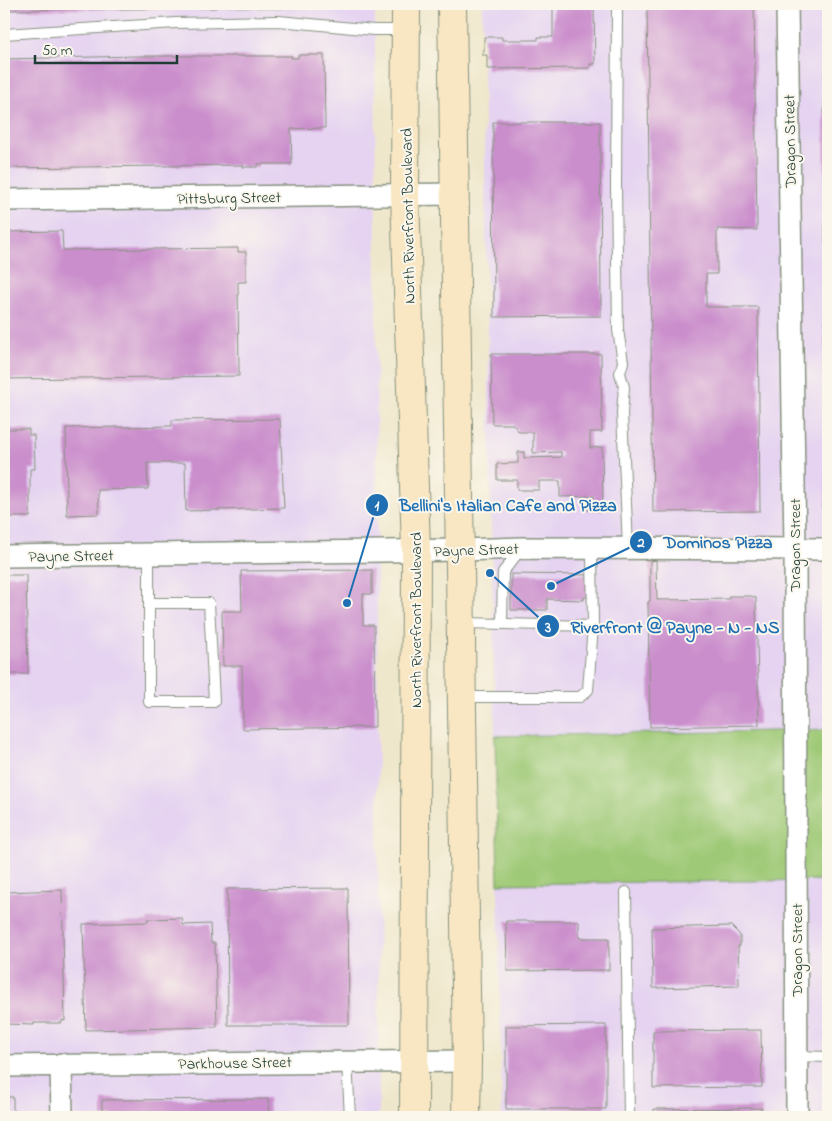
<svg xmlns="http://www.w3.org/2000/svg" width="832" height="1121" viewBox="0 0 832 1121" font-family="'Indie Flower',sans-serif">
<style>
.built{fill:#e5d3f1}
.green{fill:#9ec976;stroke:#5e8355}
.building{fill:#ca8ecc}
.lines{fill:none;stroke-linecap:round;stroke-linejoin:round}
.service-casing{stroke:#879280;stroke-width:12}
.minor-casing{stroke:#879280;stroke-width:24}
.secondary-casing{stroke:#879280;stroke-width:30}
.service{stroke:#fff;stroke-width:10}
.minor{stroke:#fff;stroke-width:21}
.secondary{stroke:#f9e7c3;stroke-width:28}
.labels{text-anchor:middle;stroke-width:4;stroke-linejoin:round;paint-order:stroke}
.street-label{font-size:16px;fill:#1f3d34;stroke:#fbf7ec}
.leader{fill:none;stroke:#1f6fb2;stroke-width:2}
.callout-dot{fill:#1f6fb2;stroke:#fbf7ec;stroke-width:2}
.mark-label{font-size:15px;text-anchor:middle;font-weight:bold;fill:#fff}
.callout-label{font-size:18px;text-anchor:middle;font-weight:bold;fill:#1f6fb2;stroke:#fbf7ec;stroke-width:4;stroke-linejoin:round;paint-order:stroke}
</style>
<rect width="100%" height="100%" fill="#fbf7ec"/>
<filter id="ink" filterUnits="userSpaceOnUse"><feTurbulence type="fractalNoise" baseFrequency=".02" numOctaves="2"/><feDisplacementMap in="SourceGraphic" scale="10" xChannelSelector="R" yChannelSelector="G"/><feConvolveMatrix kernelMatrix="1 2 1 2 8 2 1 2 1" color-interpolation-filters="sRGB"/></filter>
<filter id="wash" filterUnits="userSpaceOnUse"><feTurbulence type="fractalNoise" baseFrequency=".0096" numOctaves="4" result="noise"/><feDisplacementMap in="SourceGraphic" scale="20" xChannelSelector="R" yChannelSelector="G"/><feGaussianBlur stdDeviation="1.12" result="paint"/><feColorMatrix in="noise" values="0 0 0 0 0 0 0 0 0 0 0 0 0 0 0 0 0 1.4 0 .05"/><feComposite in="paint" operator="in"/></filter>
<g filter="url(#wash)">
<rect width="100%" height="100%" fill="#efe7cb"/>
<g class="built">
<polygon points="4,4 375,4 379,1117 4,1117"/>
<polygon points="482,4 828,4 828,730 495,736"/>
<polygon points="828,880 828,1117 502,1117 498,884"/>
</g>
<g class="green">
<polygon points="216,4 373,4 373,6 216,8"/>
<polygon points="828,730 828,880 498,884 495,736"/>
</g>
<g id="blocks">
<g class="building">
<polygon points="4,4 216,4 216,8 4,10"/>
<polygon points="553,4 594,4 595,64 590,64 590,68 487,69 487,55 482,55 482,52 484,51 484,37 502,37 502,40 538,40 538,37 553,37"/>
<polygon points="647,4 754,4 757,230 717,229 717,274 706,274 706,307 758,307 760,511 653,512"/>
<polygon points="298,55 324,55 325,128 291,129 292,164 258,164 258,167 243,167 243,165 4,168 4,59 138,56 292,56 291,58 298,58"/>
<polygon points="824,73 828,73 828,245 825,245"/>
<polygon points="493,122 600,122 601,316 494,317"/>
<polygon points="62,231 63,250 238,248 238,252 246,252 246,282 238,282 239,376 4,379 4,232"/>
<polygon points="824,275 828,275 828,509 826,509"/>
<polygon points="491,354 601,354 602,432 590,432 590,448 602,447 603,511 588,510 588,503 594,503 594,496 560,497 560,481 539,481 539,490 517,490 517,480 497,480 497,464 518,463 518,452 524,452 524,458 561,457 561,452 533,453 533,432 519,432 513,424 492,424"/>
<polygon points="280,419 284,508 186,511 185,463 147,463 148,489 98,490 99,514 67,515 66,428 172,426 172,420"/>
<polygon points="4,429 29,429 29,435 34,435 35,469 30,469 30,517 4,517"/>
<polygon points="656,560 657,600 729,599 729,596 751,596 756,598 759,725 650,727 648,602 650,601 650,561"/>
<polygon points="372,570 372,594 363,594 363,625 374,625 375,727 243,729 242,666 223,666 222,611 242,611 241,571"/>
<polygon points="511,574 590,575 590,597 584,597 584,600 547,599 547,610 511,610"/>
<polygon points="4,575 26,575 28,674 4,674"/>
<polygon points="826,592 828,592 828,657 827,657"/>
<polygon points="348,888 349,1025 228,1025 227,889"/>
<polygon points="62,890 65,1021 62,1020 62,1023 34,1023 34,1025 4,1024 4,892"/>
<polygon points="182,918 183,925 210,924 211,943 215,943 217,1027 86,1030 83,924 148,922 147,919"/>
<polygon points="506,921 579,921 579,938 609,938 609,970 507,971"/>
<polygon points="731,926 740,935 740,946 738,946 739,986 653,988 652,928"/>
<polygon points="606,1025 606,1109 506,1109 506,1026"/>
<polygon points="761,1030 762,1087 653,1088 653,1031"/>
<rect x="4" y="1097" width="9" height="20"/>
<polygon points="268,1099 269,1117 102,1117 102,1100"/>
<polygon points="762,1108 762,1117 654,1117 654,1109"/>
</g>
</g>
</g>
<g filter="url(#ink)">
<use href="#blocks" fill-opacity="0" stroke="#879280" stroke-width="1"/>
<g class="lines">
<g class="service-casing">
<g id="service">
<polyline points="617,4 616,187 618,330 623,362 620,373 624,387 622,413 628,548"/>
<polyline points="4,34 176,23 279,21 374,30 404,30"/>
<polyline points="592,549 593,626"/>
<polyline points="149,603 209,603 214,702 149,702 149,554"/>
<polyline points="463,623 593,626 588,690 580,697 464,697"/>
<polyline points="502,624 503,572 521,549"/>
<polyline points="626,892 629,1117"/>
<polyline points="796,1056 828,1057"/>
<polyline points="347,1061 350,1117"/>
</g>
</g>
<g class="minor-casing">
<g id="minor">
<polyline points="787,4 795,549 797,1117"/>
<polyline points="4,200 454,194"/>
<polyline points="4,556 461,550 522,548 828,549"/>
<polyline points="61,1064 62,1117"/>
<polyline points="4,1066 467,1061"/>
</g>
</g>
<g class="secondary-casing">
<g id="secondary">
<polyline points="406,4 405,194 416,551 414,1117"/>
<polyline points="452,4 467,1061 466,1117"/>
</g>
</g>
<use href="#service" class="service"/>
<use href="#minor" class="minor"/>
<use href="#secondary" class="secondary"/>
</g>
</g>
<g class="labels">
<g class="street-label">
<text transform="translate(789 141) rotate(-91)" y="6">Dragon Street</text>
<text transform="translate(229 197) rotate(-1)" y="6">Pittsburg Street</text>
<text transform="translate(407 216) rotate(-91)" y="6">North Riverfront Boulevard</text>
<text transform="translate(794 545) rotate(-90)" y="6">Dragon Street</text>
<text transform="translate(476 549) rotate(-2)" y="6">Payne Street</text>
<text transform="translate(71 555) rotate(-1)" y="6">Payne Street</text>
<text transform="translate(415 620) rotate(-90)" y="6">North Riverfront Boulevard</text>
<text transform="translate(796 950) rotate(-90)" y="6">Dragon Street</text>
<text transform="translate(235 1062) rotate(-1)" y="6">Parkhouse Street</text>
</g>
</g>
<path class="leader" d="M347 603L377 505M551 586L641 542M490 573L548 626"/>
<g class="callout-dot">
<circle cx="347" cy="603" r="5"/>
<circle cx="551" cy="586" r="5"/>
<circle cx="490" cy="573" r="5"/>
<circle cx="377" cy="505" r="12"/>
<circle cx="641" cy="542" r="12"/>
<circle cx="548" cy="626" r="12"/>
</g>
<g class="mark-label">
<text x="377" y="510">1</text>
<text x="641" y="547">2</text>
<text x="548" y="632">3</text>
</g>
<g class="callout-label">
<text x="508" y="511">Bellini's Italian Cafe and Pizza</text>
<text x="718" y="548">Dominos Pizza</text>
<text x="675" y="633">Riverfront @ Payne - N - NS</text>
</g>
<rect width="832" height="1121" fill="none" stroke="#fbf7ec" stroke-width="20"/>
<path d="M35 55v8h142v-8" fill="none" stroke="#1f3d34" stroke-width="2.5"/>
<text x="42" y="55" font-size="15" fill="#1f3d34" stroke="#fbf7ec" stroke-width="4" paint-order="stroke">50 m</text>
</svg>
